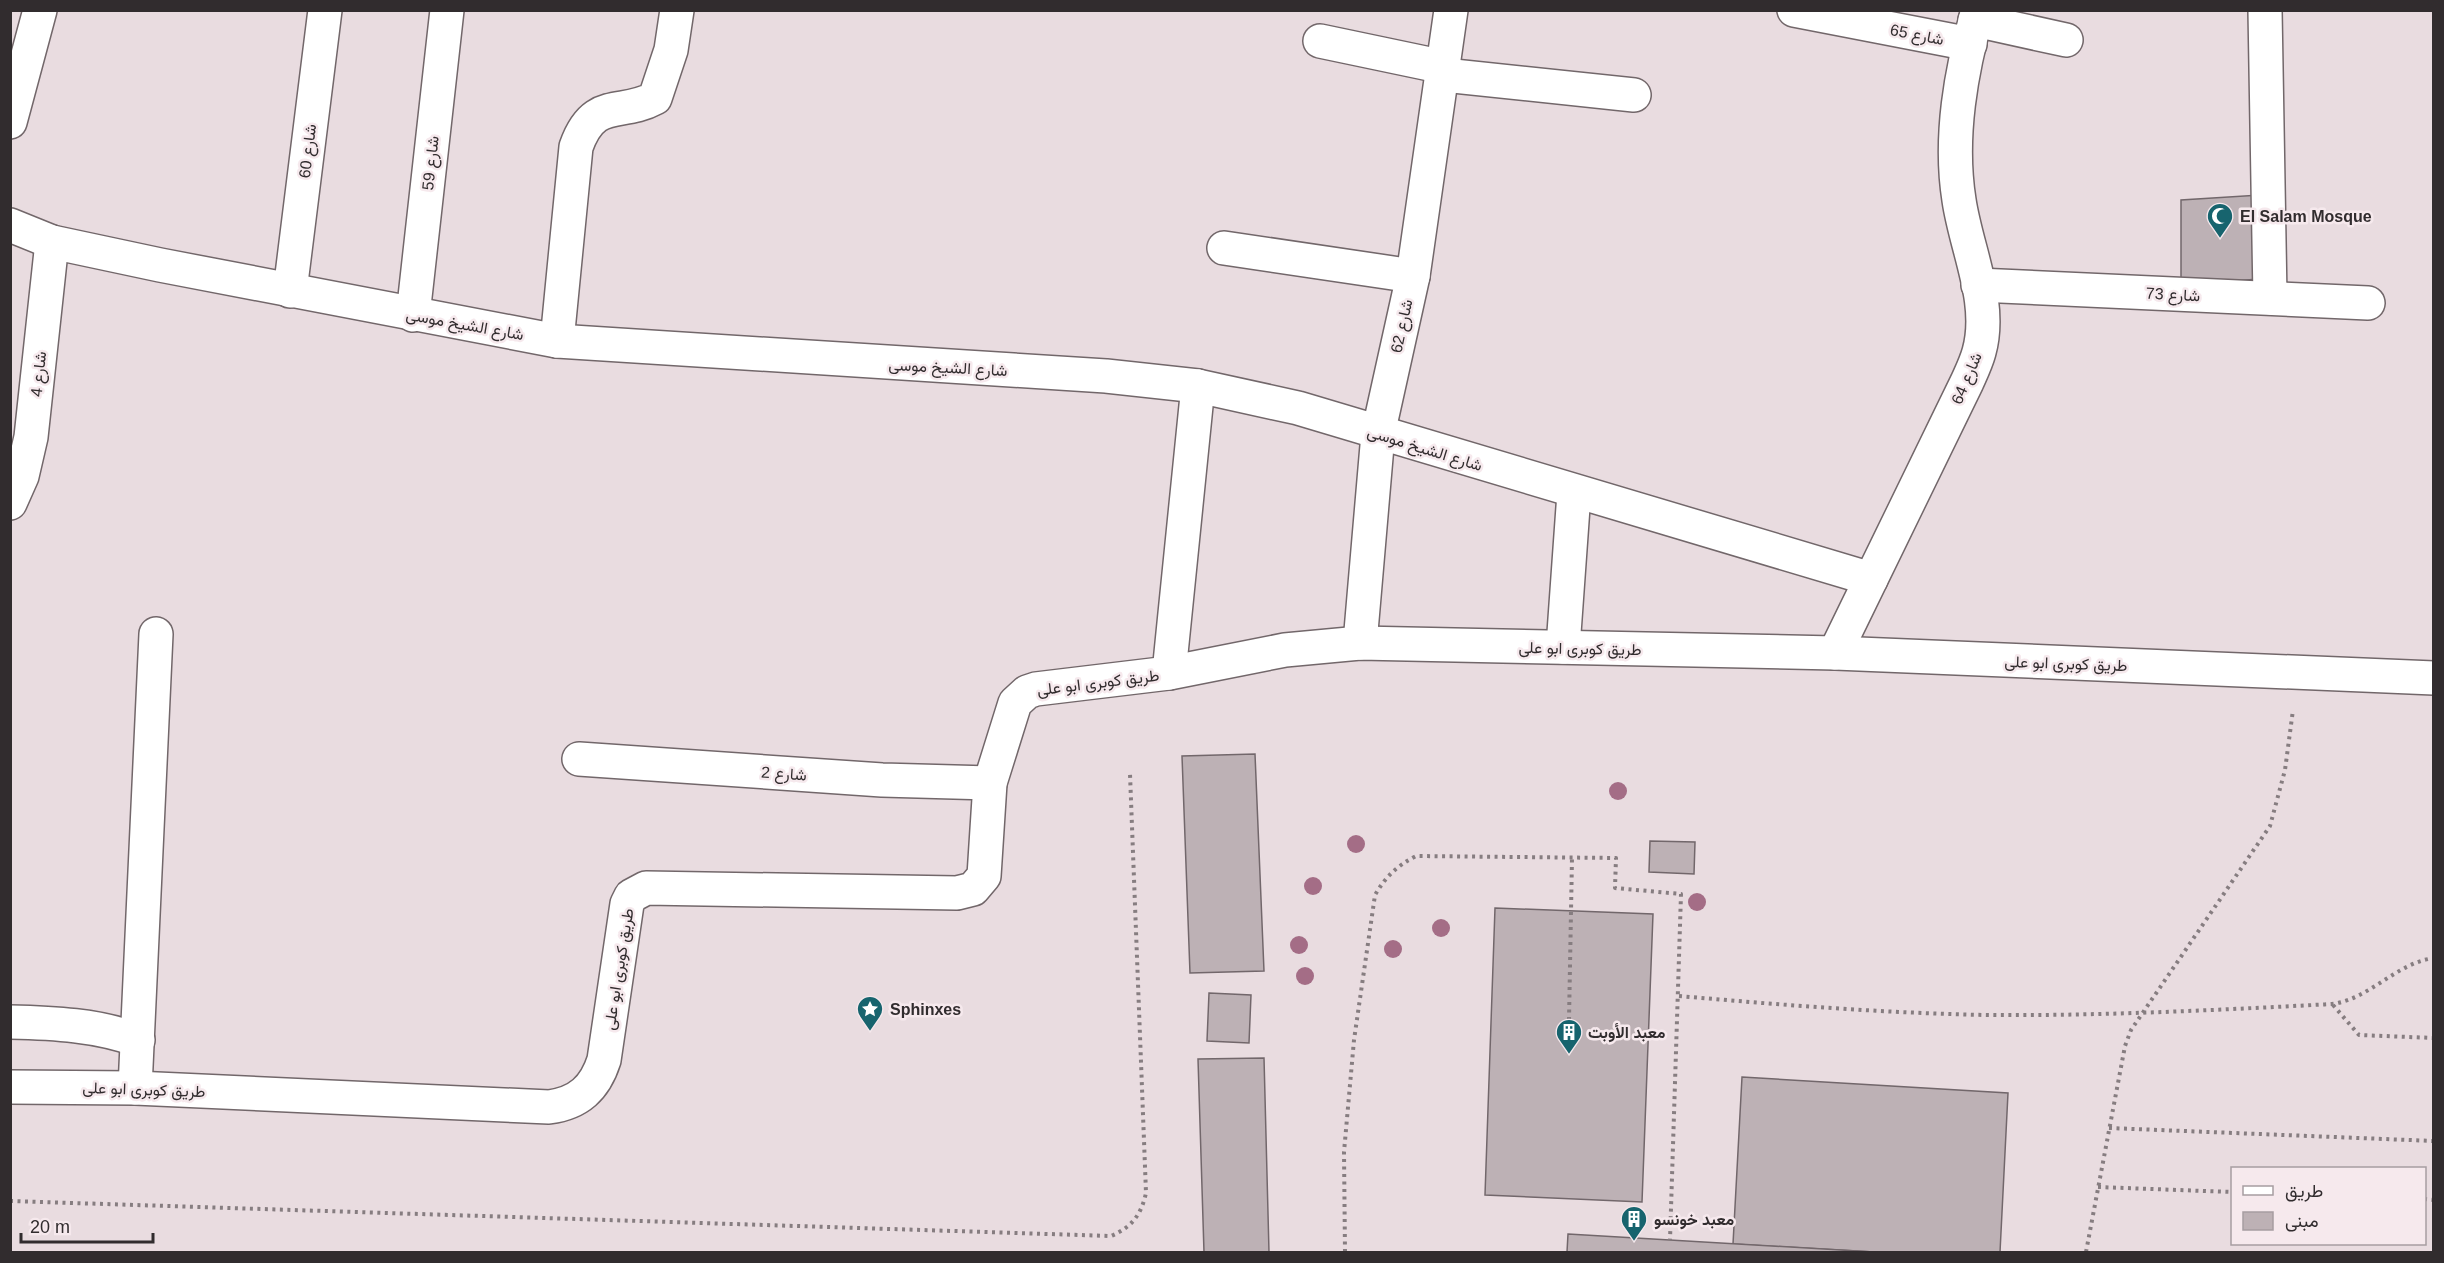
<svg xmlns="http://www.w3.org/2000/svg" width="2444" height="1263" viewBox="0 0 2444 1263" font-family="Arial,Vazirmatn,sans-serif">
<style>
.building{fill:#bdb1b5;stroke:#72676b;stroke-width:1.5}
.lines{fill:none;stroke-linecap:round;stroke-linejoin:round}
.minor-casing{stroke:#72676a;stroke-width:36}
.path{stroke:#867d80;stroke-width:4;stroke-dasharray:3 4.5;stroke-linecap:butt}
.minor{stroke:#fff;stroke-width:33}
.tree{fill:#a46d86}
.labels{text-anchor:middle;stroke-width:5;stroke-linejoin:round;paint-order:stroke}
.street-label{font-size:16px;fill:#312c2e;stroke:#f6e9ed}
.poi-label{font-size:16px;font-weight:bold;fill:#312c2e;stroke:#f6e9ed;text-anchor:start}
</style>
<rect width="100%" height="100%" fill="#e9dce0"/>
<g class="building">
<polygon points="2260,195 2259,279 2181,285 2181,200"/>
<polygon points="1255,754 1264,971 1190,973 1182,756"/>
<polygon points="1650,841 1695,842 1694,874 1649,872"/>
<polygon points="1495,908 1653,914 1642,1202 1485,1195"/>
<polygon points="1209,993 1251,995 1249,1043 1207,1041"/>
<polygon points="1264,1058 1269,1252 1204,1252 1198,1059"/>
<polygon points="1742,1077 2008,1093 2000,1252 1874,1252 1733,1244"/>
<polygon points="1568,1234 1874,1252 1567,1252"/>
</g>
<g class="lines">
<g class="minor-casing">
<g id="minor">
<polyline points="1794,10 1970,44"/>
<polyline points="2265,10 2270,298"/>
<polyline points="1975,20 2066,40"/>
<polyline points="1320,41 1444,67"/>
<polyline points="1444,75 1634,95"/>
<polyline points="10,122 40,10"/>
<polyline points="10,225 52,242 160,265 557,341 1106,376 1198,386 1298,408 1871,579"/>
<polyline points="1224,248 1413,276"/>
<polyline points="1978,285 2368,303"/>
<polyline points="290,291 325,10"/>
<polyline points="413,315 447,10"/>
<path d="M557 341 576 147C594 96 620 117 655 98L671 50 677 10"/>
<polyline points="10,503 22,476 31,437 52,242"/>
<polyline points="1360,643 1378,434 1413,276 1451,10"/>
<polyline points="1563,647 1574,493"/>
<path d="M1835 653 1967 382C1971 373 1976 363 1979 352 1993 302 1966 249 1959 200 1949 137 1961 71 1978 10"/>
<polyline points="1169,673 1198,386"/>
<polyline points="579,759 882,780 990,783"/>
<path d="M10 1022C54 1023 97 1025 138 1040"/>
<path d="M10 1087 135 1088 549 1107C579 1103 595 1088 604 1060L627 904 631 896 646 888 957 893 973 889 984 876 990 783 1015 703 1027 692 1036 689 1169 673 1285 650 1360 643 1835 653 2434 678"/>
<polyline points="135,1088 156,634"/>
</g>
</g>
<g class="path">
<path d="M1679 996C1782 1005 1884 1013 1987 1015 2102 1016 2217 1010 2332 1004 2370 999 2396 963 2434 958"/>
<polyline points="2333,1005 2359,1035 2434,1038"/>
<polyline points="1569,1020 1572,858"/>
<polyline points="2109,1128 2434,1141"/>
<polyline points="2098,1187 2232,1192"/>
<polyline points="2424,1199 2434,1200"/>
<path d="M10 1201 1111 1236C1132 1227 1141 1215 1146 1193L1130 774"/>
<path d="M1345 1252 1344 1152 1354 1040 1375 895C1386 876 1397 866 1416 856L1616 858 1615 888 1681 894 1670 1240"/>
<polyline points="2086,1252 2125,1046 2131,1030 2270,826 2285,770 2293,710"/>
</g>
<use href="#minor" class="minor"/>
</g>
<g class="tree">
<circle cx="1618" cy="791" r="9"/>
<circle cx="1356" cy="844" r="9"/>
<circle cx="1313" cy="886" r="9"/>
<circle cx="1697" cy="902" r="9"/>
<circle cx="1441" cy="928" r="9"/>
<circle cx="1299" cy="945" r="9"/>
<circle cx="1393" cy="949" r="9"/>
<circle cx="1305" cy="976" r="9"/>
</g>
<defs>
<g id="mosque-pin" transform="scale(1.35)"><path d="M0 17L-7.5 6A9.5 9.5 0 1 1 7.5 6Z" fill="#17646e" stroke="#f6e9ed"/><path d="M3.5-4.9A6 6 0 1 0 3.5 4.9A5 5 0 1 1 3.5-4.9Z" fill="#fff"/></g>
<g id="sight-pin" transform="scale(1.35)"><path d="M0 17L-7.5 6A9.5 9.5 0 1 1 7.5 6Z" fill="#17646e" stroke="#f6e9ed"/><path d="M0-6L1.8-2.2L6-1.7L2.9 1.2L3.7 5.4L0 3.3L-3.7 5.4L-2.9 1.2L-6-1.7L-1.8-2.2Z" fill="#fff"/></g>
<g id="building-pin" transform="scale(1.35)"><path d="M0 17L-7.5 6A9.5 9.5 0 1 1 7.5 6Z" fill="#17646e" stroke="#f6e9ed"/><path d="M-4-6H4V6H1V3H-1V6H-4ZM-2.5-4.3h1.7v1.8h-1.7ZM.8-4.3h1.7v1.8H.8ZM-2.5-1h1.7V.8h-1.7ZM.8-1h1.7V.8H.8Z" fill="#fff"/></g>
</defs>
<g fill-rule="evenodd">
<use href="#mosque-pin" x="2220" y="216"/>
<use href="#sight-pin" x="870" y="1009"/>
<use href="#building-pin" x="1569" y="1032"/>
<use href="#building-pin" x="1634" y="1219"/>
</g>
<g class="labels">
<g class="street-label">
<text transform="translate(1917 34) rotate(11)" y="6">شارع 65</text>
<text transform="translate(307 151) rotate(-83)" y="6">شارع 60</text>
<text transform="translate(430 163) rotate(-84)" y="6">شارع 59</text>
<text transform="translate(2173 294) rotate(3)" y="6">شارع 73</text>
<text transform="translate(465 324) rotate(10)" y="6">شارع الشيخ موسى</text>
<text transform="translate(1401 326) rotate(-78)" y="6">شارع 62</text>
<text transform="translate(948 367) rotate(3)" y="6">شارع الشيخ موسى</text>
<text transform="translate(38 374) rotate(-84)" y="6">شارع 4</text>
<text transform="translate(1966 378) rotate(-67)" y="6">شارع 64</text>
<text transform="translate(1425 448) rotate(17)" y="6">شارع الشيخ موسى</text>
<text transform="translate(1580 648) rotate(1)" y="6">طريق كوبرى ابو على</text>
<text transform="translate(2066 663) rotate(2)" y="6">طريق كوبرى ابو على</text>
<text transform="translate(1098 682) rotate(-7)" y="6">طريق كوبرى ابو على</text>
<text transform="translate(784 773) rotate(4)" y="6">شارع 2</text>
<text transform="translate(618 969) rotate(-81)" y="6">طريق كوبرى ابو على</text>
<text transform="translate(144 1089) rotate(2)" y="6">طريق كوبرى ابو على</text>
</g>
<g class="poi-label">
<text x="2240" y="222">El Salam Mosque</text>
<text x="890" y="1015">Sphinxes</text>
<text x="1588" y="1038">معبد الأوبت</text>
<text x="1654" y="1225">معبد خونسو</text>
</g>
</g>
<rect width="2444" height="1263" fill="none" stroke="#312c2e" stroke-width="24"/>
<rect x="2231" y="1167" width="195" height="78" fill="#f6e9ed" stroke="#a79da1" stroke-width="1.5"/>
<rect x="2243" y="1186" width="30" height="9" fill="#ffffff" stroke="#a79da1" stroke-width="1.5"/>
<text x="2285" y="1197" font-size="18" fill="#312c2e">طريق</text>
<rect x="2243" y="1212" width="30" height="18" fill="#bdb1b5" stroke="#a79da1" stroke-width="1.5"/>
<text x="2285" y="1227" font-size="18" fill="#312c2e">مبنى</text>
<path d="M21 1233v9h132v-9" fill="none" stroke="#312c2e" stroke-width="3"/>
<text x="30" y="1233" font-size="18" fill="#312c2e" stroke="#f6e9ed" stroke-width="4.5" paint-order="stroke">20 m</text>
</svg>
